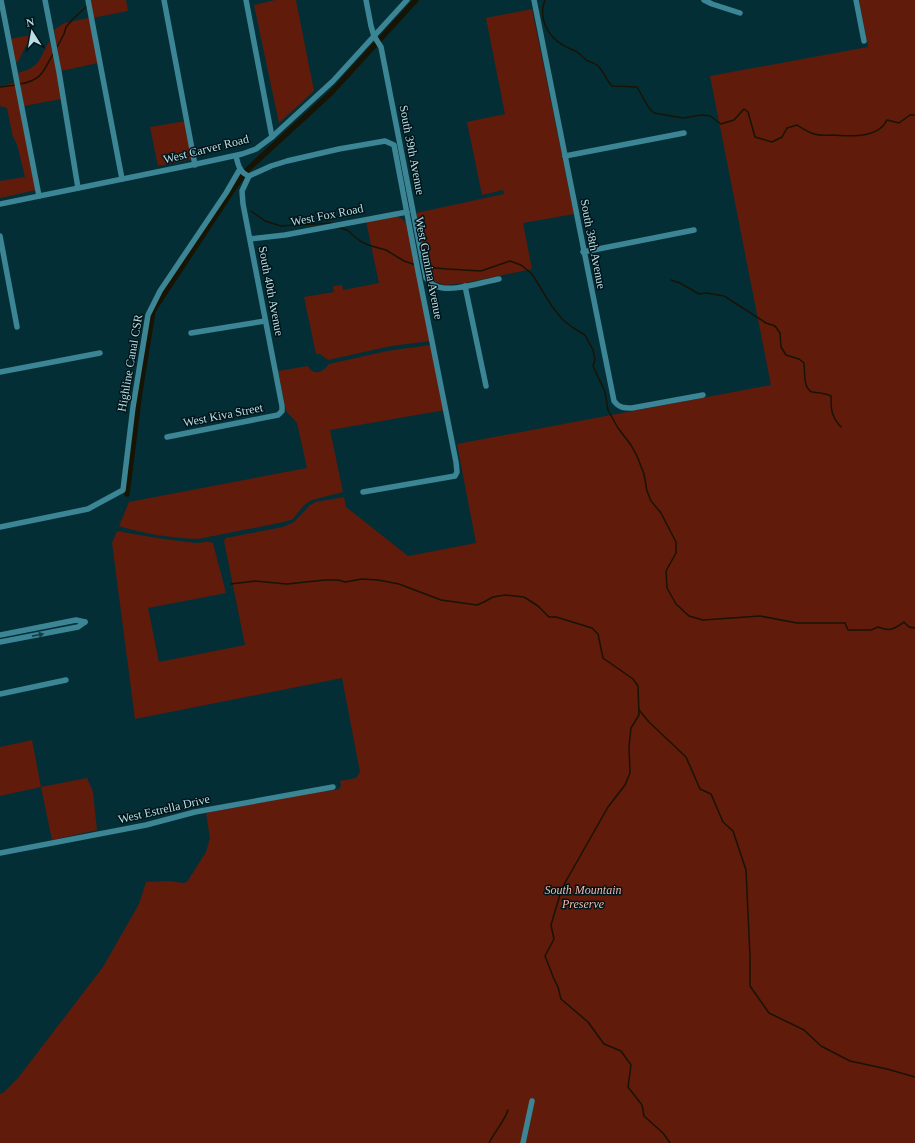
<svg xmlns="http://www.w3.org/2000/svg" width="915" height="1143" viewBox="0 0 915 1143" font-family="Georgia,serif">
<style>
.green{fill:#611b0b}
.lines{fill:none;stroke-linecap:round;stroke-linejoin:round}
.stream{stroke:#181404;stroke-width:1.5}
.canal{stroke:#181404;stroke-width:5.5}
.street{stroke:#3b8595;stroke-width:5.5}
.oneway{fill:#153c44}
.labels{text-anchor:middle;stroke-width:3;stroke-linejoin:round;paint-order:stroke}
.street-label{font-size:12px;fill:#badde5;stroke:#001519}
.park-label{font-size:12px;font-style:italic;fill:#f2b6a7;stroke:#001519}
</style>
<rect width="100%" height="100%" fill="#042e36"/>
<g class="green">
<polygon points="89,0 126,0 128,11 92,18"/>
<polygon points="275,0 296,0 314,91 279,123 254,5"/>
<path d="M859 0H915V1143H0V1094L4 1092 18 1078 103 967 139 904 146 882 169 881 183 883 187 882 206 852 210 838 206 813 319 791H329L339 789 341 786 340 781 356 778 360 772 342 678 135 719 112 543 117 531C142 536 169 540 195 543 202 543 206 540 213 543L226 593 148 608 159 662 245 645 224 541 226 538 283 527 294 522 310 505 316 502 344 497 346 507 408 556 476 543 457 444 771 385 710 76 868 47Z"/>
<polygon points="532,9 574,214 523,223 532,269 465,283 445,285 436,282 429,276 416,213 504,194 503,190 482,195 467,122 505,114 486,18"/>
<polygon points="89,18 98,63 61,71 54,30 64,23"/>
<polygon points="36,34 25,47 18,62 15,62 10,39"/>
<path d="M49 41 58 71 61 99 24 106 18 73C40 67 39 60 49 41Z"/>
<polygon points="15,83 36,190 0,198 0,181 25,177 17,144 13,137 7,108 0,106 0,86"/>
<polygon points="186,121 192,159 158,166 150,127"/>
<polygon points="396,215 406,222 431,341 391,346 328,360 320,354 316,354 304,297 334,292 333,286 342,285 343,290 379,283 366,221"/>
<path d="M431 345 445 410 330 430 343 492 312 500 304 505 293 519 284 522 198 539C172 538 144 534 119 526L129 502 307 468 297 423 286 411 278 371 308 366C314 377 323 372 329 364L387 351Z"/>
<polygon points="32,740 41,787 87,778 93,792 97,830 52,840 41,787 0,796 0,747"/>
</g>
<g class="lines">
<g class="stream">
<path d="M545 0C538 17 547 36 563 45 567 48 572 49 577 52 580 54 583 57 586 60 590 62 594 63 597 65 604 71 606 80 612 86L637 87 649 108 654 113 683 118 702 115 710 116 721 124 734 120 744 109 748 112 755 137 772 142 782 137 787 128 797 125C802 128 808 132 814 134 820 136 826 135 833 135 850 136 878 139 887 120L899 123 910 115H915"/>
<polyline points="56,49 64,34 66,27 73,19 87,6"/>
<path d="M20 84C42 80 43 72 53 54"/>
<polyline points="0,87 16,85"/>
<polyline points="251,211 265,221 281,226 332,223"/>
<polyline points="340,228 347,230 360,241 368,245 386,250 404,261 416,265"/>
<path d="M426 267 447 269 481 271 510 261 521 265 532 274 551 305 562 319 572 327 585 335 593 350 595 360 593 366 605 392 608 410 618 428 631 445 637 456 644 474 647 491 651 501 661 513 676 542V553L666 571 667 588 676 604 689 616 703 620 760 616 797 623H845L848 630H871L878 627C890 632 894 629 904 622L909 627 915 628"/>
<path d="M671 280 680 283 699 294 707 293 724 296 766 323 775 326 780 333 781 347 786 355 799 359 804 363C805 371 803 389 812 392 819 393 825 393 831 396 831 410 831 416 841 427"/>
<polyline points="231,584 255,581 287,584 325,580 338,580 345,582 362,579 378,580 399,584 441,600 477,605 484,602 493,597 505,595 524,597 538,606 549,617 556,617 592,628 598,634 603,658 633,679 638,686 639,715 631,728 629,746 630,773 625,785 608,807 562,888 551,925 554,939 545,956 554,979 558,987 561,999 588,1022 604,1044 621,1051 631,1065 628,1087 642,1105 644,1116 663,1133 670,1143"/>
<polyline points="639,710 649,722 686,757 700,789 711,794 723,822 733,831 746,870 750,956 750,986 769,1013 804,1030 821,1046 850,1061 887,1069 915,1077"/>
<path d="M489 1143C495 1131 504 1122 508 1110"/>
</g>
<polyline class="canal" points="127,494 140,391 153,311 232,191 247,170 331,93 416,0"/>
<g class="street">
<polyline points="1,0 39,196"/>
<polyline points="45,0 59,72 78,188"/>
<polyline points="88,0 122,179"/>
<polyline points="164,0 195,165"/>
<polyline points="246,0 272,137"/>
<path d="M366 0 371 26 374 36 381 47 426 278C429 281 432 285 436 286 451 293 482 282 499 279"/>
<path d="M534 0 614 401C619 408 624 408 632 408L703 395"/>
<polyline points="704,0 712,4 740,13"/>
<polyline points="856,0 864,41"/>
<path d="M236 156C238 165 240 173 249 176L271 166 287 161 339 149 385 141 394 145 417 266 456 462 457 472 455 476 363 492"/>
<polyline points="565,156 684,133"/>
<polyline points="0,204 201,163 242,154 256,149 272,137 333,81 407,0"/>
<polyline points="0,236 17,327"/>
<polyline points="250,239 285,235 407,212"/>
<polyline points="583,252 694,230"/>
<polyline points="465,286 486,386"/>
<polyline points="191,333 265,321"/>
<polyline points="0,372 100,353"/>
<polyline points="167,437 278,415 282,411 282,406 243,204 242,191 249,176"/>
<polyline points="0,527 88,509 123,490 133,407 148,315 160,291 226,193 240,169"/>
<polyline points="0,635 76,620 85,622"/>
<polyline points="0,642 78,627 85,622"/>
<polyline points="0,694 66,680"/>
<polyline points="0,853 146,825 195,812 333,787"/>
<polyline points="523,1143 532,1101"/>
</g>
</g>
<defs><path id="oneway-solid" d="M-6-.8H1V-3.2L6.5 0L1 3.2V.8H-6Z"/></defs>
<use class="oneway" href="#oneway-solid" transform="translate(38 635) rotate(-11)"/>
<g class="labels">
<g class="street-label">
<text transform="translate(206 149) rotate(-14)" y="4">West Carver Road</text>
<text transform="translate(412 150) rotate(79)" y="4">South 39th Avenue</text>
<text transform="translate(327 215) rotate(-11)" y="4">West Fox Road</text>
<text transform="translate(593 244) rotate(79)" y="4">South 38th Avenue</text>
<text transform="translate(429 268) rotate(79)" y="4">West Gumina Avenue</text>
<text transform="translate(271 291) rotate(79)" y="4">South 40th Avenue</text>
<text transform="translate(130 363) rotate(-80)" y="4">Highline Canal CSR</text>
<text transform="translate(223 415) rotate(-11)" y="4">West Kiva Street</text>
<text transform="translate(164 809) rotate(-13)" y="4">West Estrella Drive</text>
</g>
<g class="park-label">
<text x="583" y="894">South Mountain<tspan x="583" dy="14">Preserve</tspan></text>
</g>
</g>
<g transform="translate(32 32) rotate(349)" stroke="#001519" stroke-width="3" paint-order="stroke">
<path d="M0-3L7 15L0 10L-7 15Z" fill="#badde5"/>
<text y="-6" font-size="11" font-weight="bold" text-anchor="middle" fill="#badde5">N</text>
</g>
</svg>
